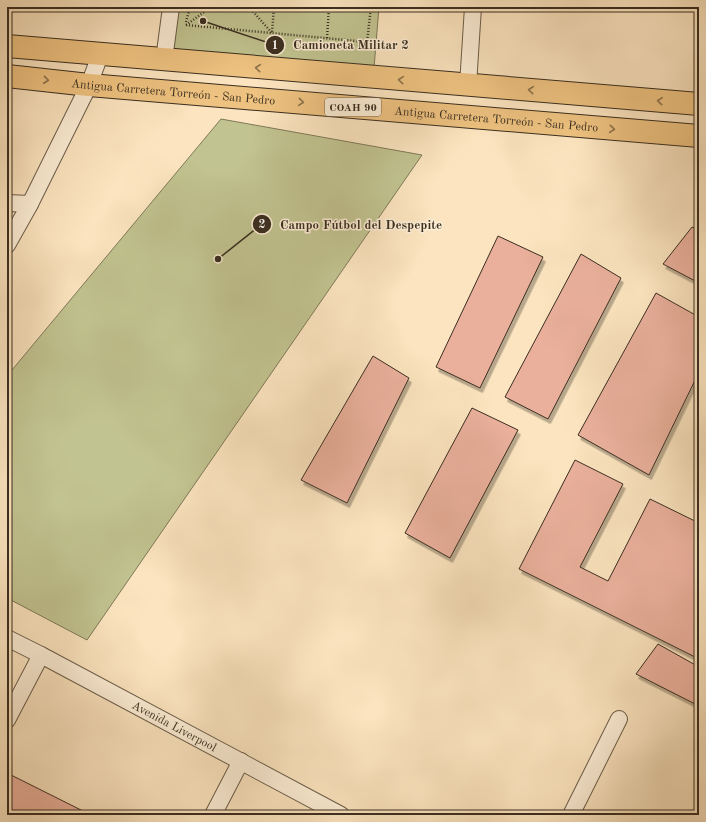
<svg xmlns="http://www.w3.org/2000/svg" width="706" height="822" viewBox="0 0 706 822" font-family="'Old Standard TT',serif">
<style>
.green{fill:#c1c390;stroke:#7e7858}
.building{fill:#eab09c;stroke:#3a2e20;filter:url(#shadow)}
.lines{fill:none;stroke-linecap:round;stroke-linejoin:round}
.minor-casing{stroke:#6a5c48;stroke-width:18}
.primary-casing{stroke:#3a2e20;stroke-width:24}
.path{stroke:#3a2e20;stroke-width:2.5;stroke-dasharray:1 2;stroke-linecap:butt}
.minor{stroke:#fcedd5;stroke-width:16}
.primary{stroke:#eec280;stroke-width:22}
.oneway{stroke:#8b714b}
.labels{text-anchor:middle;stroke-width:3;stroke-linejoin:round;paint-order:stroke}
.shield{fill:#fcedd5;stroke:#746756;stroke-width:1}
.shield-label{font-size:11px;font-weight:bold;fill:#3a2e20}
.street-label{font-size:12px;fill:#3a2e20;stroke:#fcedd5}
.leader{fill:none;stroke:#3a2e20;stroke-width:1.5}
.callout-dot{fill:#3a2e20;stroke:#fcedd5;stroke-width:1.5}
.mark-label{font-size:12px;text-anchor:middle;font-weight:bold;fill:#fff}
.callout-label{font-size:13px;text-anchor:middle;font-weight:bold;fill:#3a2e20;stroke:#fcedd5;stroke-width:3;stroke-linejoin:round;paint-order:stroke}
</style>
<defs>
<filter id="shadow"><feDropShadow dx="2.5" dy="4.5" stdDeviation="0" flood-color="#0004"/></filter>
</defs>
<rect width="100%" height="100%" fill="#fbe4bf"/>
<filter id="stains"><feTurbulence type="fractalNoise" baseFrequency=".005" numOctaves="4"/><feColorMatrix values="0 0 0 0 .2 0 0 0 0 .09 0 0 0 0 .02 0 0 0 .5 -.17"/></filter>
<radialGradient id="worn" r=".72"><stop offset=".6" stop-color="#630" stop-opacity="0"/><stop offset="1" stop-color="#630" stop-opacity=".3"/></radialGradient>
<g class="green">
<polygon points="176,7 379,7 374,68 170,49"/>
<polygon points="221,119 422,155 87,640 7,598 7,376"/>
</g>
<g class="building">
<polygon points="692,227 699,230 699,283 663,264"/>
<polygon points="498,236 543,257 480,388 436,367"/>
<polygon points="581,254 621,278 548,419 505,397"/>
<polygon points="656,293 699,317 699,372 649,475 578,435"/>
<polygon points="373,356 409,378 347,503 301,480"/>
<polygon points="472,408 518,430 450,558 405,533"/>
<polygon points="575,460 623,484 580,567 608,581 650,499 699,523 699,659 519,569"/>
<polygon points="658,644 699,667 699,706 636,674"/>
<polygon points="7,773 91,815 7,815"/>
</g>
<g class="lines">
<g class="minor-casing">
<g id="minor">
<polyline points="164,60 171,7"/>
<polyline points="468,85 473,7"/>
<polyline points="7,203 30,204"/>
<polyline points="7,245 30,204 89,85 100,55"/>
<path id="s1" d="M7 638 41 655 341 815"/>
<polyline points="7,720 41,655"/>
<polyline points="213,815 241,761"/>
<polyline points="571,815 619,719"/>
</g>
</g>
<g class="primary-casing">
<g id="primary">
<polyline points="7,46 699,104"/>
<path id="s2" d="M7 76 89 85 699 136"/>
</g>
</g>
<g class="path">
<polyline points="249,7 272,33 274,7"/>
<polyline points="186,22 190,7"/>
<polyline points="186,25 367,42 371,7"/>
<polyline points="186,25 211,7"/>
<polyline points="327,38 329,7"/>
</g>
<use href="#minor" class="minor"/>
<use href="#primary" class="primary"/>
</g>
<defs><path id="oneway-chevron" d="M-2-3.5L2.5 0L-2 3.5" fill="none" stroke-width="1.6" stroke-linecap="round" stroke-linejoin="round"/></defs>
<g class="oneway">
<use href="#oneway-chevron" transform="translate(258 68) rotate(-175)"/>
<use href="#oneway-chevron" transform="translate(46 80) rotate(6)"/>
<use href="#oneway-chevron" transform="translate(401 80) rotate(-175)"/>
<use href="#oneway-chevron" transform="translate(531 90) rotate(-175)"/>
<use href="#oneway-chevron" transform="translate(660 101) rotate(-175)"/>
<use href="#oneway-chevron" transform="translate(301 102) rotate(5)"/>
<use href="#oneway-chevron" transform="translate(612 129) rotate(5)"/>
</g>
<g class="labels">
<rect class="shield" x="325" y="98" width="56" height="18" rx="3"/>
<g class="shield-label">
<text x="353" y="111">COAH 90</text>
</g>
<g class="street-label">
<text dy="4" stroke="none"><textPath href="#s2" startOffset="167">Antigua Carretera Torreón - San Pedro</textPath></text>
<text dy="4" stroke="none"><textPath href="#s2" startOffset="491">Antigua Carretera Torreón - San Pedro</textPath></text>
<text dy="4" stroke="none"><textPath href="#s1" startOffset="189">Avenida Liverpool</textPath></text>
</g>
</g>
<path class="leader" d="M203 21L275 45M218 259L262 224"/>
<g class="callout-dot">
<circle cx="203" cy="21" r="4"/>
<circle cx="218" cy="259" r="4"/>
<circle cx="275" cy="45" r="10"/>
<circle cx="262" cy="224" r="10"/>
</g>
<g class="mark-label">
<text x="275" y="49">1</text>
<text x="262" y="228">2</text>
</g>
<g class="callout-label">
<text x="351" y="49">Camioneta Militar 2</text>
<text x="361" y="229">Campo Fútbol del Despepite</text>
</g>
<rect width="706" height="822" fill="none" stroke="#fbe4bf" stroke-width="24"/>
<rect x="8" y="8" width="690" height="806" fill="none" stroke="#3a2e20" stroke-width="2"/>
<rect x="12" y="12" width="682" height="798" fill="none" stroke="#3a2e20"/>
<rect width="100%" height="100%" filter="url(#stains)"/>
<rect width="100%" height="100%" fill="url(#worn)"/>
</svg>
